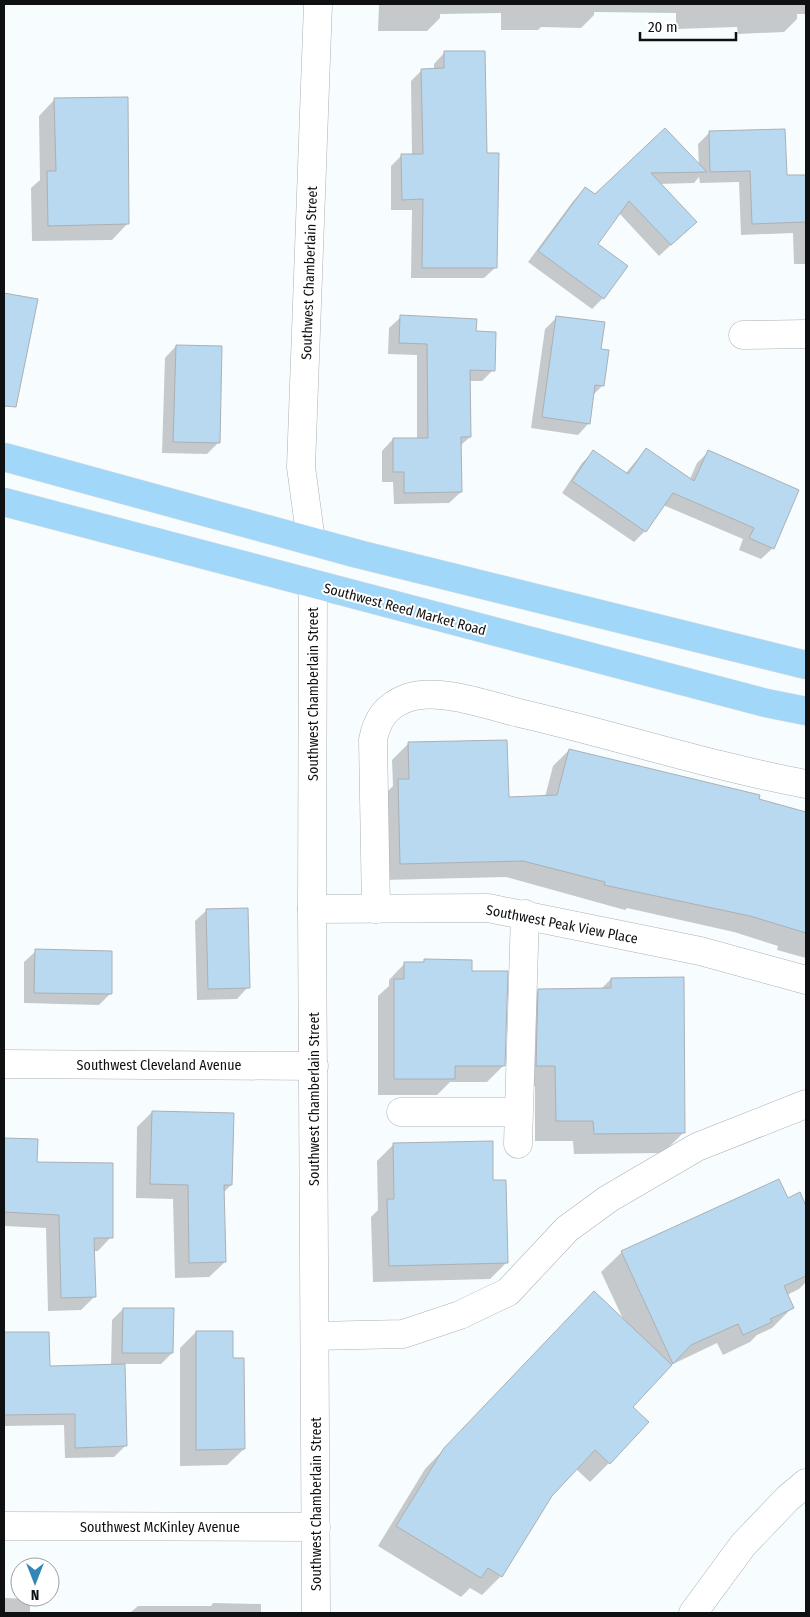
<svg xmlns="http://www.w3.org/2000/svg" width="810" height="1617" viewBox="0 0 810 1617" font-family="'Fira Sans Condensed',sans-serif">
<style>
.shadow{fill:#0003}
.building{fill:#b8d9f0;stroke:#abb0b4}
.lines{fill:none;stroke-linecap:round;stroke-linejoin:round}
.minor-casing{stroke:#acb1b5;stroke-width:29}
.major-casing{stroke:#d8d9d9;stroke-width:29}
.minor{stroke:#fff;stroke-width:28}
.major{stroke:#a1d8f9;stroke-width:28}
.labels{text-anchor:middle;stroke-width:4;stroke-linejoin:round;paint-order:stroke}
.street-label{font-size:14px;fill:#0e1011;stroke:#fff}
</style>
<rect width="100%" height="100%" fill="#f7fcff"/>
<g class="shadow">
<polygon points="379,4 806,4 806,14 797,14 797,19 784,32 738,34 737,27 676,29 676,13 594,12 594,15 581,28 541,27 538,30 501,30 501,13 440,14 440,18 427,31 378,31"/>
<polygon points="445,52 486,155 496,267 484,278 411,278 412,210 391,210 391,166 402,155 412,155 411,81 422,70 434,70 434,64"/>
<polygon points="55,99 128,223 112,240 32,241 31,188 40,180 39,116"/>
<polygon points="665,130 699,166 698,144 709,133 786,177 806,176 806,264 794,264 793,233 741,235 739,182 700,183 699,177 694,183 659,184 684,233 659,256 619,213 596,244 603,298 592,309 528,262 574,200 586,188 595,195"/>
<polygon points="4,294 36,300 4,411"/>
<polygon points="401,317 475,332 493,370 482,381 469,381 470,437 460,446 461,492 449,503 394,504 393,482 382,482 382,451 393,439 417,439 417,355 388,354 389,328"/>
<polygon points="557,317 599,350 603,385 593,395 589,423 578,435 531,428 545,329"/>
<polygon points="176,346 218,443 207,454 162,453 165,358"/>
<polygon points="646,449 690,479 697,463 708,452 773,548 761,559 739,550 743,539 663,505 645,531 634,542 562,493 582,463 593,452 625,474"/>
<polygon points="409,743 507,798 545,797 553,766 569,750 806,813 806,958 777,950 778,946 734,932 627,908 625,910 506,877 384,880 382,797 393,786 392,760"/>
<polygon points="207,910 248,987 237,999 197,1000 195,921"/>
<polygon points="36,951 110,994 99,1005 24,1003 24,962"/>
<polygon points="425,960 470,972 504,1065 487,1082 450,1082 437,1095 378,1095 378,996 389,986 389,980 405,963 421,963"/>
<polygon points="611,979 684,1132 663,1153 574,1154 573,1141 535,1141 535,1086 516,1086 518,1011 539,990 601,989"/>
<polygon points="152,1112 231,1185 223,1193 225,1262 209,1277 175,1278 173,1199 136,1198 137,1127"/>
<polygon points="4,1139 37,1140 36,1164 111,1237 98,1251 93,1251 95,1296 81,1310 48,1311 46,1228 4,1226"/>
<polygon points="393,1145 492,1181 506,1263 490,1279 373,1282 371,1217 378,1210 377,1161"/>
<polygon points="778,1180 806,1241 806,1282 799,1289 787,1295 793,1307 772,1328 757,1335 750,1342 723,1355 717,1343 671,1365 631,1407 609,1463 590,1482 576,1469 551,1496 501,1576 482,1595 470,1588 461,1597 378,1546 425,1469 575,1312 624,1321 601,1272 622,1252"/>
<polygon points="123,1309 172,1353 161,1364 123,1364 126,1445 114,1457 65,1458 64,1425 4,1426 4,1333 48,1333 48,1368 111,1366 112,1320"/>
<polygon points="196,1332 232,1359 244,1449 227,1465 180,1466 180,1348"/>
<polygon points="4,1598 30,1599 30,1613 4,1613"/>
<polygon points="213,1603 261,1604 261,1613 130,1613 138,1606 211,1606"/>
</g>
<g class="building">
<polygon points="444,51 485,51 487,153 499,153 497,268 422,268 423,199 402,200 401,154 423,154 421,69 444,68"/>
<polygon points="128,97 129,224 48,226 47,171 56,171 54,98"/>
<polygon points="665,128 707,172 651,173 697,222 671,245 629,201 598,244 628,266 604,299 538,251 585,187 595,194"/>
<polygon points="785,129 787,175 806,175 806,222 752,224 750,171 710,172 709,131"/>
<polygon points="4,293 38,299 16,407 4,406"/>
<polygon points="400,315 477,319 476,331 496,332 495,371 470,370 471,437 461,437 462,492 404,493 404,472 393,472 393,438 428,438 427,344 399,343"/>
<polygon points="556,316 605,322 601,349 609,350 604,386 595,385 590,424 542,417"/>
<polygon points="176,345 222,346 220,443 173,442"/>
<polygon points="646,448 694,481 708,450 799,490 774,549 749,538 754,528 673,493 646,532 572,481 593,450 628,474"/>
<polygon points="507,740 509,797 557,795 569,749 760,795 759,799 806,812 806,933 750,916 604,885 605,882 523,861 400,864 398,779 409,779 408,742"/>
<polygon points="248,908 250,988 208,989 206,909"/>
<polygon points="35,949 112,951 112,994 34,993"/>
<polygon points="424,959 472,960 472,971 508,971 505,1066 455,1066 455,1079 394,1079 394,979 404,979 404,962 424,962"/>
<polygon points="684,977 685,1133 594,1134 593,1121 556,1121 555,1066 536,1066 538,989 611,988 611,978"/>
<polygon points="152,1111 234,1113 232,1185 224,1185 226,1262 189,1263 188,1185 150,1184"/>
<polygon points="4,1138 38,1139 37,1162 113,1163 113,1238 94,1238 96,1297 61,1298 59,1215 4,1212"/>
<polygon points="493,1141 493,1180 506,1180 508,1263 389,1266 387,1199 394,1199 393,1143"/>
<polygon points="779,1179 788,1198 800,1192 806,1206 806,1276 784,1286 794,1308 770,1319 772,1322 743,1335 738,1324 691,1345 673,1364 621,1251"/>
<polygon points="594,1291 672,1365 633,1407 649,1422 610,1464 595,1450 552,1496 502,1577 488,1568 481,1578 396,1526 444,1448"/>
<polygon points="123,1308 174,1308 173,1353 122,1353"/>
<polygon points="196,1331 233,1331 233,1358 244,1358 245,1449 196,1450"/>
<polygon points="4,1332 49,1332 50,1366 125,1364 127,1446 75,1448 75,1414 4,1415"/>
</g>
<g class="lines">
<g class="minor-casing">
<g id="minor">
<polyline points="743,335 806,334"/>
<polyline points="311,541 301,467 318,4"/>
<polyline points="313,585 312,909 316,1613"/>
<polyline points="312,909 488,908 700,951 806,980"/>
<path d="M376 909 373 740C377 719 386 706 407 698 438 687 487 705 519 713 615 735 709 766 806 784"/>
<polyline points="4,1064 314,1066"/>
<polyline points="401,1112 518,1112"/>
<polyline points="518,1144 525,914"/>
<polyline points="315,1336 403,1334 460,1315 508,1292 567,1229 608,1199 697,1147 806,1104"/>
<polyline points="4,1526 316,1527"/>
<polyline points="693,1613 743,1545 788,1498 806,1483"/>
</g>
</g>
<g class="major-casing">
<g id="major">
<polyline points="4,457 358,554 806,665"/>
<polyline points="4,502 766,703 806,711"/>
</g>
</g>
<use href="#minor" class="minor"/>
<use href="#major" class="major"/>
</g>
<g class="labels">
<g class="street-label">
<text transform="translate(309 273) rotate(-88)" y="5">Southwest Chamberlain Street</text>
<text transform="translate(405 609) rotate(15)" y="5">Southwest Reed Market Road</text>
<text transform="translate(313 694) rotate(-90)" y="5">Southwest Chamberlain Street</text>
<text transform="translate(562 924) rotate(11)" y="5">Southwest Peak View Place</text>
<text x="159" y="1070">Southwest Cleveland Avenue</text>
<text transform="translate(314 1099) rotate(-90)" y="5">Southwest Chamberlain Street</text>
<text transform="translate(316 1504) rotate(-90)" y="5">Southwest Chamberlain Street</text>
<text x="160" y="1532">Southwest McKinley Avenue</text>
</g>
</g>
<rect width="810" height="1617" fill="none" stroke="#0e1011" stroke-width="10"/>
<g transform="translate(35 1582) rotate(180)"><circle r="24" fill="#ffffff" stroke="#9f9fa0"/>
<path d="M0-4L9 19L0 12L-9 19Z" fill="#3287b6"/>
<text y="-8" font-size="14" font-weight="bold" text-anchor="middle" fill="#0e1011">N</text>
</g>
<path d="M640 32v8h96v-8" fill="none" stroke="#0e1011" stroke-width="2.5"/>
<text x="648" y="32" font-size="15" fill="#0e1011" stroke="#ffffff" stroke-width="4" paint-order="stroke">20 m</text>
</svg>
